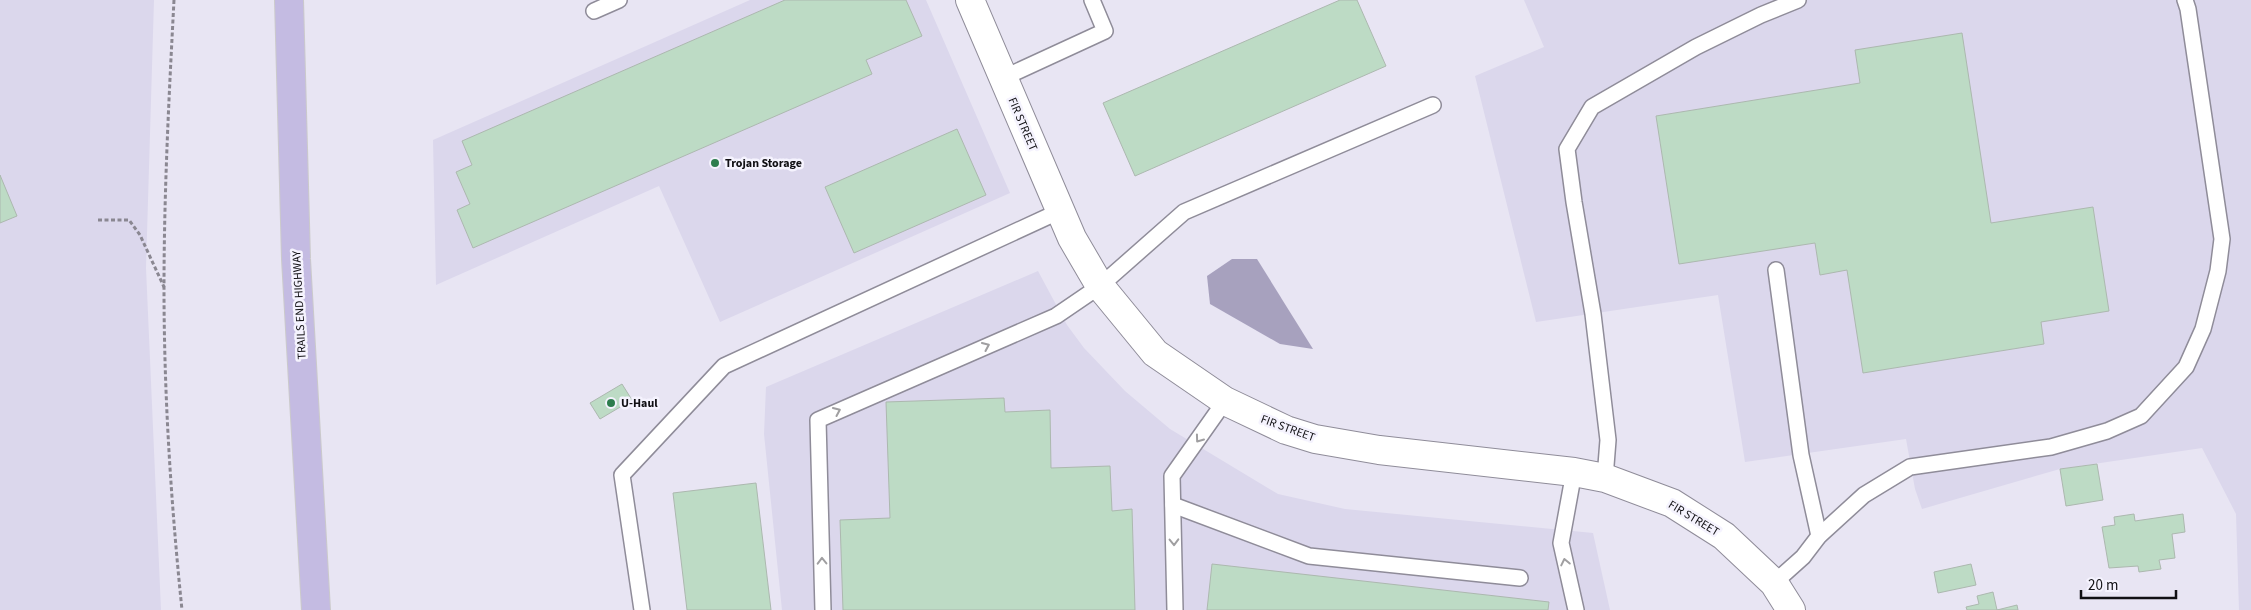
<svg xmlns="http://www.w3.org/2000/svg" width="2251" height="610" viewBox="0 0 2251 610" font-family="'Source Sans 3',sans-serif">
<style>
.built{fill:#dbd7ec}
.water{fill:#a7a1be}
.building{fill:#bddbc5;stroke:#acb8af}
.lines{fill:none;stroke-linecap:round;stroke-linejoin:round}
.lane-casing{stroke:#8f8c99;stroke-width:18}
.secondary-casing{stroke:#8f8c99;stroke-width:30}
.primary-casing{stroke:#cbcacb;stroke-width:30}
.path{stroke:#8a8791;stroke-width:3;stroke-dasharray:4 2.5;stroke-linecap:butt}
.lane{stroke:#fff;stroke-width:15}
.secondary{stroke:#fff;stroke-width:28}
.primary{stroke:#c4bbe2;stroke-width:28}
.oneway{stroke:#a09fa1}
.poi-dot{fill:#2d7d4d;stroke:#f5f3fe;stroke-width:2}
.labels{text-anchor:middle;stroke-width:5;stroke-linejoin:round;paint-order:stroke}
.street-label{font-size:12px;fill:#111014;stroke:#f5f3fe}
.poi-label{font-size:12px;font-weight:bold;fill:#111014;stroke:#f5f3fe;text-anchor:start}
</style>
<rect width="100%" height="100%" fill="#e8e5f3"/>
<g class="built">
<polygon points="0,0 154,0 146,268 161,610 0,610"/>
<polygon points="750,0 926,0 1010,193 720,322 659,186 436,285 433,140"/>
<polygon points="1524,0 2251,0 2251,610 2239,610 2236,514 2202,448 2060,469 1922,509 1915,489 1906,439 1745,462 1718,295 1536,322 1475,76 1544,47"/>
<polygon points="1038,271 1067,325 1084,348 1125,391 1170,429 1278,494 1345,509 1593,533 1610,610 782,610 764,434 766,387"/>
</g>
<polygon class="water" points="1232,259 1257,259 1313,349 1280,344 1210,304 1207,276"/>
<g class="building">
<polygon points="785,0 906,0 922,36 866,60 872,74 473,248 457,210 470,204 456,172 472,165 462,141"/>
<polygon points="1340,0 1357,0 1386,66 1135,176 1103,103"/>
<polygon points="1962,33 1991,223 2093,207 2109,311 2041,322 2044,344 1863,373 1847,270 1820,275 1815,243 1679,264 1656,116 1860,83 1855,50"/>
<polygon points="957,129 986,195 854,253 825,187"/>
<polygon points="0,175 17,216 0,223"/>
<polygon points="622,384 632,400 600,419 590,403"/>
<polygon points="1004,398 1005,412 1050,410 1051,468 1110,466 1112,511 1132,509 1135,610 843,610 840,520 890,518 886,402"/>
<polygon points="2097,464 2103,500 2066,506 2060,469"/>
<polygon points="756,483 771,610 687,610 673,493"/>
<polygon points="2134,514 2135,521 2183,514 2185,532 2172,534 2175,558 2159,560 2161,569 2139,572 2138,566 2109,568 2102,527 2115,525 2114,517"/>
<polygon points="1212,564 1549,602 1548,610 1207,610"/>
<polygon points="1971,564 1976,585 1938,593 1934,572"/>
<polygon points="1993,592 1997,610 2017,605 2018,610 1967,610 1966,607 1979,604 1977,596"/>
</g>
<g class="lines">
<g class="lane-casing">
<g id="lane">
<polyline points="594,11 619,0"/>
<polyline points="1003,78 1105,31 1092,0"/>
<polyline points="1776,270 1801,455 1819,536"/>
<polyline points="1574,472 1561,543 1576,610"/>
<polyline points="1605,478 1608,440 1593,314 1574,202 1567,149 1592,107 1696,47 1761,15 1798,0"/>
<polyline points="1173,505 1309,556 1520,578"/>
<polyline points="1774,583 1803,557 1819,536 1864,495 1910,467 2051,447 2107,431 2141,416 2186,367 2203,329 2218,271 2222,239 2188,9 2185,0"/>
<polyline points="642,610 622,475 724,366 1060,211"/>
<polyline points="823,610 818,420 1056,316 1100,286 1184,212 1433,105"/>
<polyline points="1175,610 1172,476 1225,401"/>
</g>
</g>
<g class="secondary-casing">
<polyline id="secondary" points="970,0 1072,238 1100,286 1155,353 1225,401 1286,430 1315,439 1379,450 1574,472 1605,478 1672,503 1724,536 1774,583 1791,610"/>
</g>
<g class="primary-casing">
<polyline id="primary" points="289,0 296,259 316,610"/>
</g>
<g class="path">
<path d="M174 0C169 96 164 192 164 288 164 396 171 503 182 610"/>
<polyline points="98,220 129,220 140,235 164,287"/>
</g>
<use href="#lane" class="lane"/>
<use href="#secondary" class="secondary"/>
<use href="#primary" class="primary"/>
</g>
<defs><path id="oneway-chevron" d="M-2-3.5L2.5 0L-2 3.5" fill="none" stroke-width="1.6" stroke-linecap="round" stroke-linejoin="round" transform="scale(1.25)"/></defs>
<g class="oneway">
<use href="#oneway-chevron" transform="translate(986 346) rotate(-24)"/>
<use href="#oneway-chevron" transform="translate(837 411) rotate(-24)"/>
<use href="#oneway-chevron" transform="translate(1199 439) rotate(126)"/>
<use href="#oneway-chevron" transform="translate(1174 542) rotate(89)"/>
<use href="#oneway-chevron" transform="translate(822 561) rotate(-91)"/>
<use href="#oneway-chevron" transform="translate(1565 562) rotate(-102)"/>
</g>
<g class="poi-dot">
<circle cx="715" cy="163" r="5"/>
<circle cx="611" cy="403" r="5"/>
</g>
<g class="labels">
<g class="street-label">
<text transform="translate(1023 124) rotate(67)" y="4">FIR STREET</text>
<text transform="translate(299 305) rotate(-93)" y="4">TRAILS END HIGHWAY</text>
<text transform="translate(1288 428) rotate(20)" y="4">FIR STREET</text>
<text transform="translate(1694 518) rotate(31)" y="4">FIR STREET</text>
</g>
<g class="poi-label">
<text x="725" y="167">Trojan Storage</text>
<text x="621" y="407">U-Haul</text>
</g>
</g>
<path d="M2081 590v8h95v-8" fill="none" stroke="#111014" stroke-width="2.5"/>
<text x="2088" y="590" font-size="15" fill="#111014" stroke="#f5f3fe" stroke-width="4" paint-order="stroke">20 m</text>
</svg>
